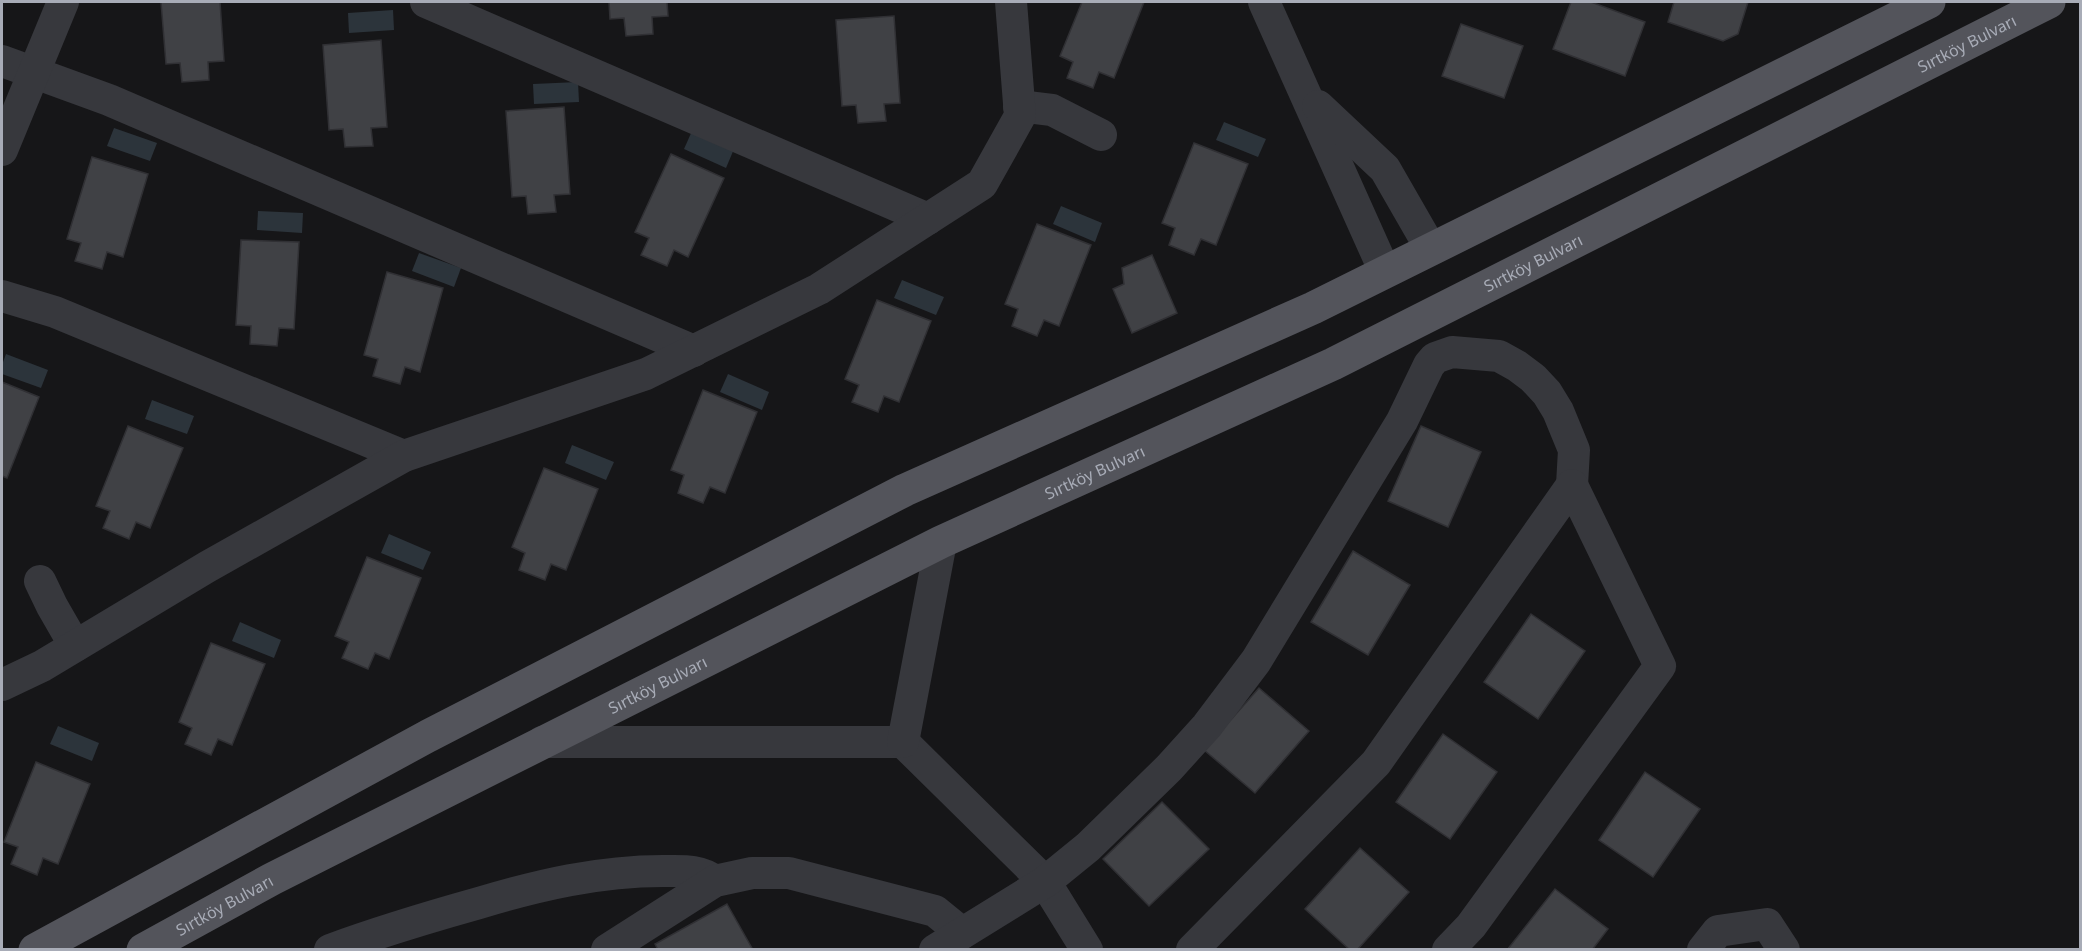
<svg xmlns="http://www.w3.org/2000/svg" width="2082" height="951" viewBox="0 0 2082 951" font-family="'Noto Sans',sans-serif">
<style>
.water{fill:#2c343b}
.building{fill:#404145;stroke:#303034;stroke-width:1.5}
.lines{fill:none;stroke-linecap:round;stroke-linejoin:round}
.minor{stroke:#37383d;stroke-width:32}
.major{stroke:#53545b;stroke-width:33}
.labels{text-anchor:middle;stroke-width:4.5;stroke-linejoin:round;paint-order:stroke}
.street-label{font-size:16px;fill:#a8acb7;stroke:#111113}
</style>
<rect width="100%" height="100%" fill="#161618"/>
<g class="water">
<polygon points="393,10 394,30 349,33 348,13"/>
<polygon points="578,82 579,102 534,104 533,84"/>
<polygon points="1224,122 1266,139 1258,157 1216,140"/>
<polygon points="114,128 157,143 150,161 107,146"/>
<polygon points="692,131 734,149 726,168 684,149"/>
<polygon points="1061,206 1102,223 1095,242 1053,224"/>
<polygon points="258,211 303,213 302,233 257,230"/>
<polygon points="419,253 461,268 454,287 412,271"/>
<polygon points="902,280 944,297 936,315 894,298"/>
<polygon points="6,354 48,370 41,388 2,374 2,365"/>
<polygon points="728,374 769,392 762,410 720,392"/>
<polygon points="152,400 194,416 187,434 145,419"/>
<polygon points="572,445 614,462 606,480 565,463"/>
<polygon points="389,534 431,552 423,570 381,553"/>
<polygon points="240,622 281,640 274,658 232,641"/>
<polygon points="58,726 99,743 92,761 50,744"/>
</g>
<g class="building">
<polygon points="161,2 220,2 224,61 208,62 209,80 182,82 180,63 166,64"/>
<polygon points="609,2 667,2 668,16 652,17 653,34 626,36 624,18 610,19"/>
<polygon points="1082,2 1144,2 1114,78 1099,72 1093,88 1067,78 1073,62 1060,56"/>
<polygon points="1571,2 1591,2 1645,22 1625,76 1553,49"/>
<polygon points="1674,2 1748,2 1738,34 1723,41 1668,22"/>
<polygon points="894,16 900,103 884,104 886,121 858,123 856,105 842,106 836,20"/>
<polygon points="1461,24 1523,46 1504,98 1442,76"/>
<polygon points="381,40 387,127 371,128 373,146 345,147 343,129 329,130 323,45"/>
<polygon points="564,107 570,194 554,195 556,212 528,214 526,196 512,197 506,111"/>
<polygon points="1194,143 1248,164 1216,245 1201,239 1194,255 1169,245 1175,228 1162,223"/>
<polygon points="671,154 724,178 688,257 674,250 667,266 641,255 649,238 635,232"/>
<polygon points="92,157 148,174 123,257 107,252 102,269 75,261 81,243 67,239"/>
<polygon points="1037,224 1091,245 1059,326 1044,320 1037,336 1012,326 1018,309 1005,304"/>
<polygon points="241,240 299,242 294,329 279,328 277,346 250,344 251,326 236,325"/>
<polygon points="1152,255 1177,313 1132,333 1113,289 1124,284 1122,268"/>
<polygon points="387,272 443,288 420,372 405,367 400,384 373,376 378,359 364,355"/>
<polygon points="877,300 931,321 899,402 884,396 878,412 852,402 859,385 845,379"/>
<polygon points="2,382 39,397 7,478 2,476"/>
<polygon points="703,390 757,412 725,493 710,487 703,503 678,493 684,475 671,470"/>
<polygon points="128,426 183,448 150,528 136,522 129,539 103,528 110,511 96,506"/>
<polygon points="1421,426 1481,452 1448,527 1388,501"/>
<polygon points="544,468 598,489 566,570 551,564 545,580 519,570 525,553 512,547"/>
<polygon points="1353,551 1410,585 1368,655 1311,622"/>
<polygon points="367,557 421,578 389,659 375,653 368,669 342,658 349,642 335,636"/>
<polygon points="1531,614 1585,651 1538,719 1484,682"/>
<polygon points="211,643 265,664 232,745 218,739 211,755 185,744 192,728 179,722"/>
<polygon points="1259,688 1309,731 1255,793 1204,750"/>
<polygon points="1443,734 1497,772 1450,839 1396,802"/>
<polygon points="36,762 90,784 58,864 43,858 37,875 11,864 18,847 4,842"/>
<polygon points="1645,772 1700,809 1653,877 1599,840"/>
<polygon points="1162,802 1209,849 1149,906 1103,859"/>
<polygon points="1360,848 1409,892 1357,950 1350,950 1305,909"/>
<polygon points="1555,889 1608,929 1592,950 1507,950"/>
<polygon points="727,904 753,950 658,950 655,944"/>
</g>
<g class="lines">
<g class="minor">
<polyline points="426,2 928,219"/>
<polyline points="1264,2 1385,272"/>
<polyline points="2,61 109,100 694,351"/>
<polyline points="1019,106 1052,110 1101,135"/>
<polyline points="1318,106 1385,169 1431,249"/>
<polyline points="2,150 63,2"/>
<polyline points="2,296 55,312 404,456"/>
<polyline points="40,581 52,606 75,646"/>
<polyline points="2,685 42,666 207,567 404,456 646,374 819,289 982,184 1020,116 1011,2"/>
<polyline points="542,742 903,742 1045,882 1087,950"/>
<polyline points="903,742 941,542"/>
<path d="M330 950C379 932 429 917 479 903 539 885 599 871 663 871 682 871 699 869 715 881"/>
<polyline points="607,950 715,881 752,873 789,873 935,911 962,933"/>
<polyline points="935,950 1045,882 1088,847 1169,768 1207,726 1256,661 1402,421 1429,365 1435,358 1452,352 1499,356 1517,366 1533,378 1547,393 1558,411 1574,450 1572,485"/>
<polyline points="1192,950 1376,763 1572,485 1660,666 1471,926 1448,950"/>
<polyline points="1703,950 1718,931 1767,924 1784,950"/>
</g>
<g class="major">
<polyline points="35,950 428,736 905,490 1313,308 1929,2"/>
<path id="s1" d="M143 950 272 879 941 542 1333 364 2049 2"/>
</g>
</g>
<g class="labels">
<g class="street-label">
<text dy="6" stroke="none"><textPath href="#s1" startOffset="2037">Sırtköy Bulvarı</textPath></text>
<text dy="6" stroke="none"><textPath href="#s1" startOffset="1551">Sırtköy Bulvarı</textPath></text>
<text dy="6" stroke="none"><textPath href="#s1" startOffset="1065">Sırtköy Bulvarı</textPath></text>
<text dy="6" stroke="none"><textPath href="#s1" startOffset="579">Sırtköy Bulvarı</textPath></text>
<text dy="6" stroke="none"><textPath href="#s1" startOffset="93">Sırtköy Bulvarı</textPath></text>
</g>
</g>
<rect width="2082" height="951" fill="none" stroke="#a8acb7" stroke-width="6"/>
</svg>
